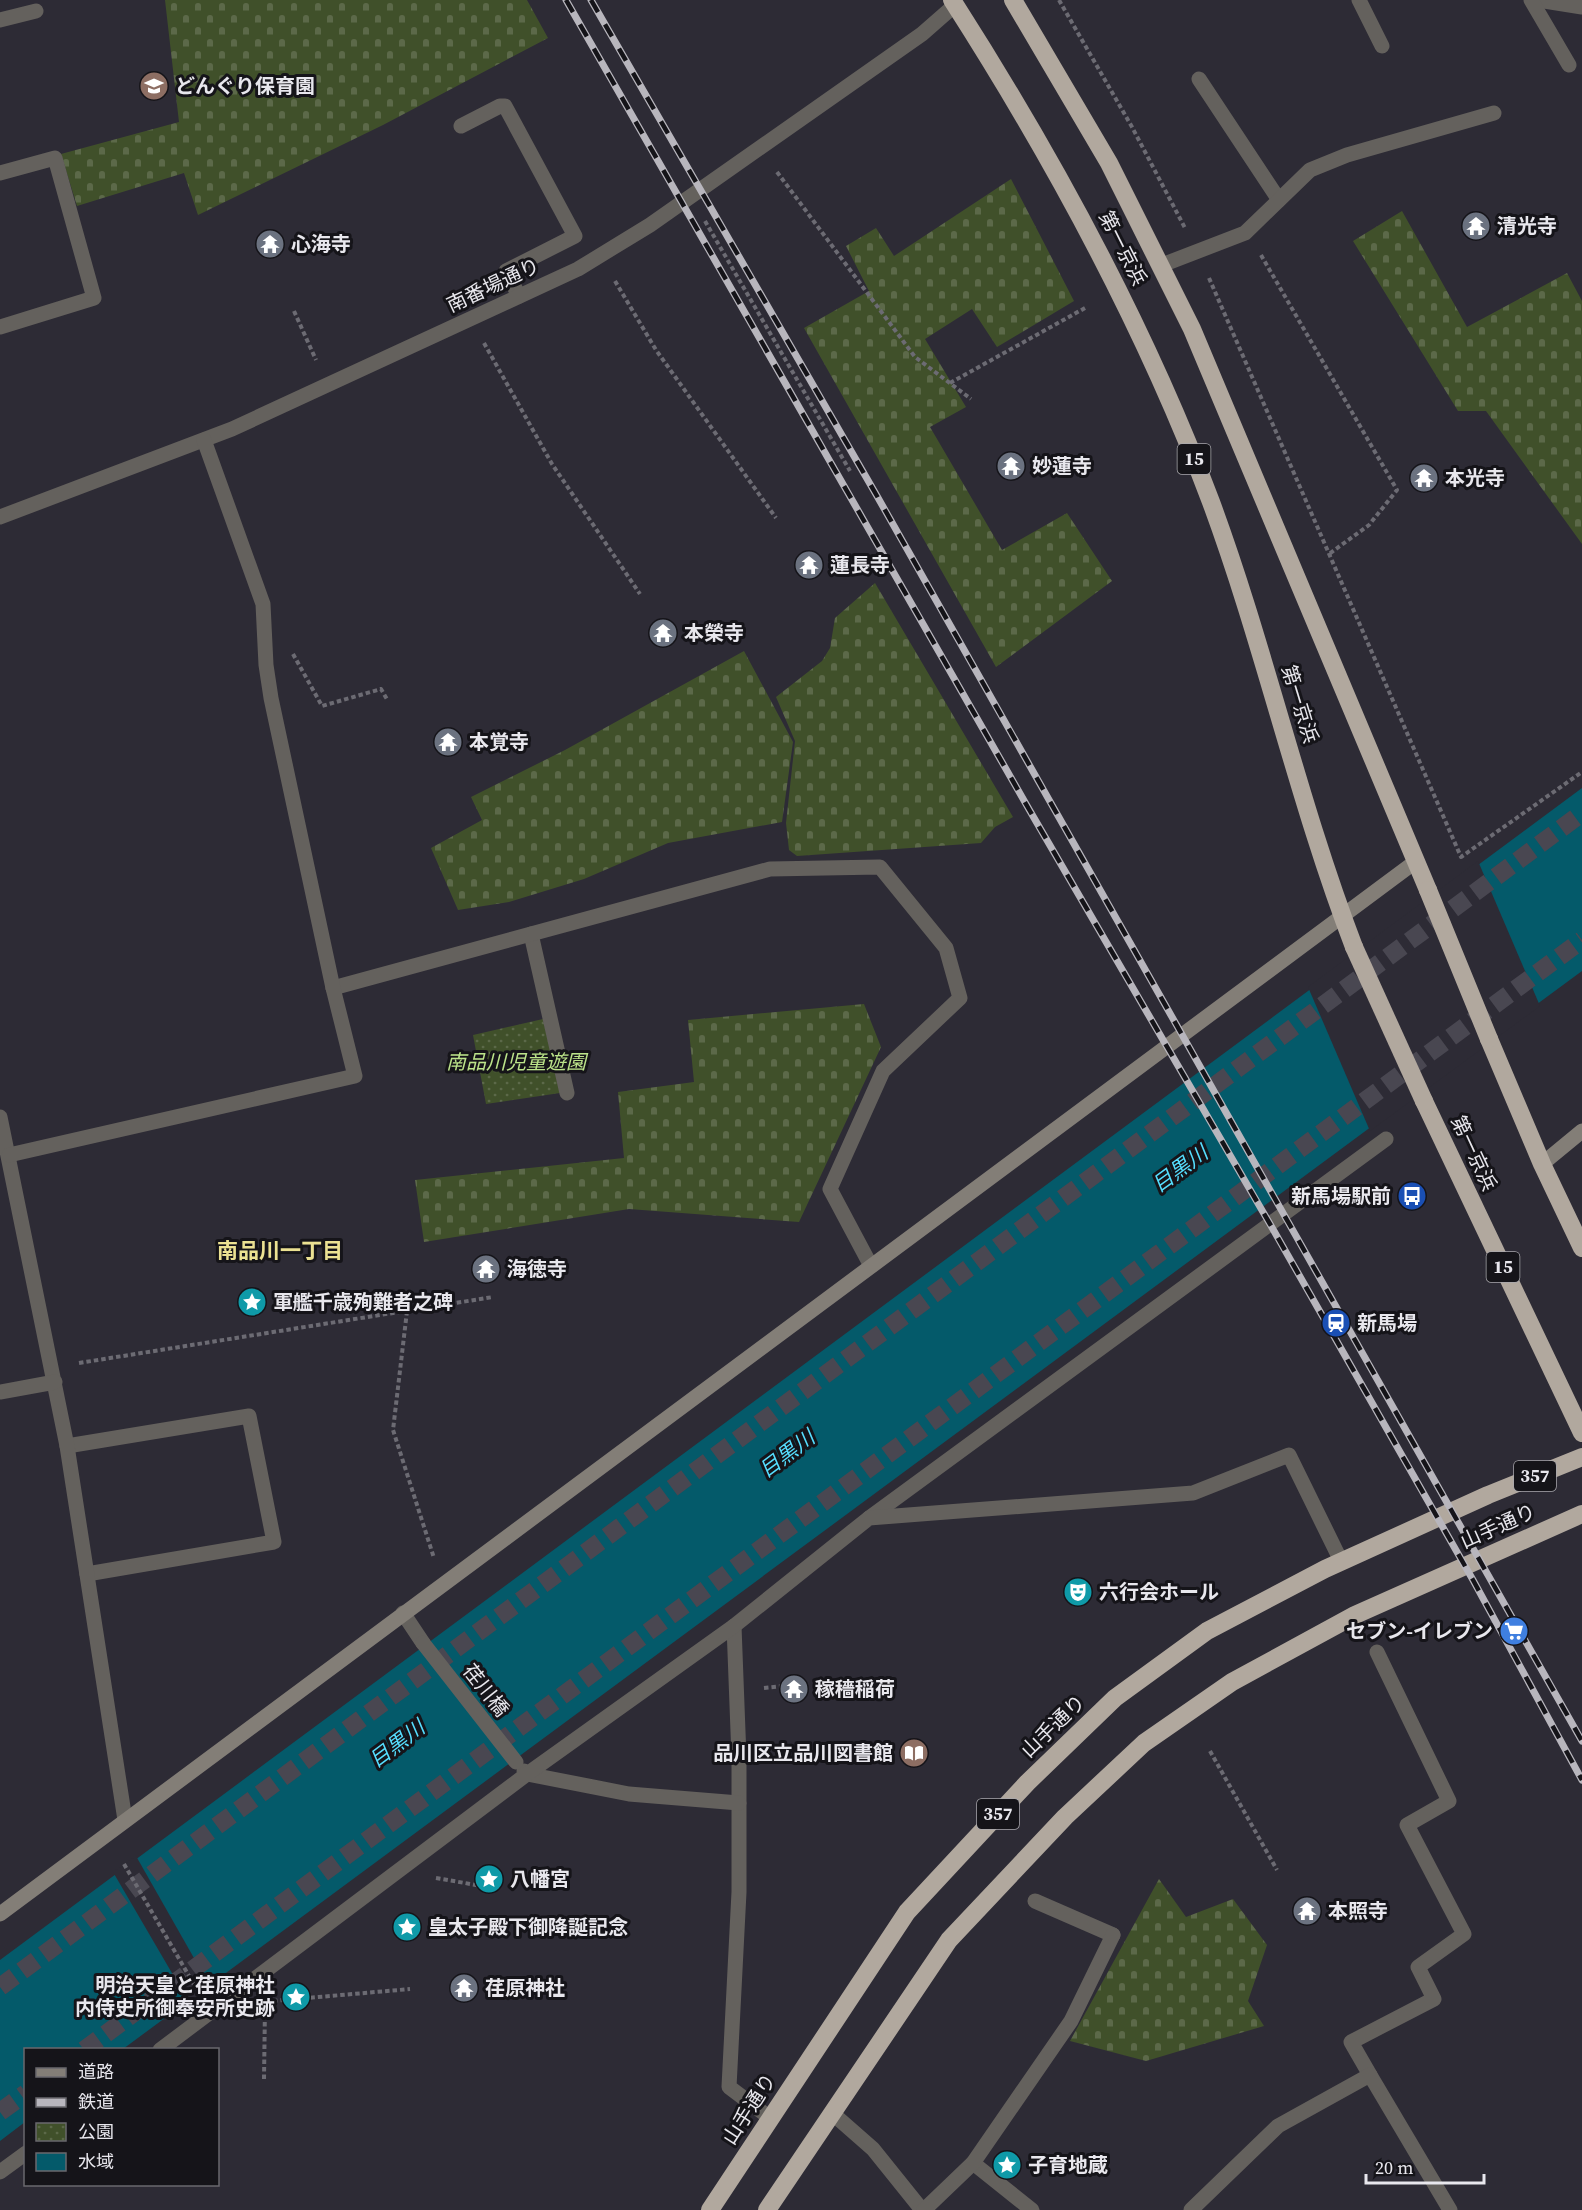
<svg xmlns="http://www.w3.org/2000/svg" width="1582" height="2210" viewBox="0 0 1582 2210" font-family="'Source Serif 4','Noto Sans JP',serif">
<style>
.cemetery{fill:url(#cemetery-stones)}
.park{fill:url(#park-dots)}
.water{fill:#045a6a}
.pier{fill:#2d2b35}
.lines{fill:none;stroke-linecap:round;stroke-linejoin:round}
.highway-tunnel{stroke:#494751;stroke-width:18;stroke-dasharray:18 9;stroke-linecap:butt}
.path{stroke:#6c6b73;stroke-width:4;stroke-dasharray:4.5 3;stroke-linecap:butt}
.lane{stroke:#64615d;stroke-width:15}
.street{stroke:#64615d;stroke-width:15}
.secondary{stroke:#837e77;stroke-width:15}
.highway{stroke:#b1a89e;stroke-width:18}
.rail-casing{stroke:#b8b6bd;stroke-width:7}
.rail{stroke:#151419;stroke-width:4.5;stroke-dasharray:14;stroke-linecap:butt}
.path-bridge{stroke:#6c6b73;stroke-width:4;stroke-dasharray:4.5 3;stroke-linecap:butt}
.street-bridge{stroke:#64615d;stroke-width:15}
.highway-bridge{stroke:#b1a89e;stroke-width:18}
.labels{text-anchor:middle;stroke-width:6;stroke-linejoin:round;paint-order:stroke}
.shield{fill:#151419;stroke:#a9a8ad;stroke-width:1.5}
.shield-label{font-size:18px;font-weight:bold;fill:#e8e7ed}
.poi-label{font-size:20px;font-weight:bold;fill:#e8e7ed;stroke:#151419;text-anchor:start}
.street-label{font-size:20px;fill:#e8e7ed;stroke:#151419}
.park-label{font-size:20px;font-style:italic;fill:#bce48a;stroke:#151419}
.water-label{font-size:21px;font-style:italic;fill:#55ddfd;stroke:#151419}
.neighbourhood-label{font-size:21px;font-weight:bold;fill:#ebe192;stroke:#151419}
</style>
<defs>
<pattern id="cemetery-stones" width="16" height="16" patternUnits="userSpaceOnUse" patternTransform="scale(1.5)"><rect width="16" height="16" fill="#40502a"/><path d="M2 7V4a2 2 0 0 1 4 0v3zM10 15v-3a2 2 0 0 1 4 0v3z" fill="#5c6949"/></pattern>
<pattern id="park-dots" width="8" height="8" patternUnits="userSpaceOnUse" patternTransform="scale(1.5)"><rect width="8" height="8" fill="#40502a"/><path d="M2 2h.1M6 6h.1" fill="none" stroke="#5c6949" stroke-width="1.8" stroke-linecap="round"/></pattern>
</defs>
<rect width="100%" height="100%" fill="#2d2b35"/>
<g class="cemetery">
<polygon points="165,0 527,0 548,38 383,125 198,215 184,173 77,206 61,154 179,122"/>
<polygon points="1011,179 1074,301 997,347 972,309 925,339 966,407 930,427 1002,550 1067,513 1112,581 996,667 804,328 869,291 846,246 876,228 894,256"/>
<polygon points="1402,211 1467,327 1567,273 1582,301 1582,544 1486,411 1458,411 1353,241"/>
<polygon points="875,583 1013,817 995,827 981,843 797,856 789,850 786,823 795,741 776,697 822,661 830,648 835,618"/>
<polygon points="744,651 793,742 782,822 668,843 584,879 509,902 458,910 431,848 482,820 471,797 565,750"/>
<polygon points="864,1004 881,1047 799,1222 629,1209 424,1242 415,1180 624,1158 618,1092 694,1082 688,1020"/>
<polygon points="1159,1879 1186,1917 1233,1899 1267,1945 1248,2001 1264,2026 1146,2061 1070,2041"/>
</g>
<polygon class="park" points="543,1019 560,1093 486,1104 473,1035"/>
<polygon class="water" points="1582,788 1582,971 123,2049 26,2050 25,2122 0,2141 0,1960"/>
<g class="pier">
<polygon points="1478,861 1540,1006 1370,1131 1308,987"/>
<polygon points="136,1856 211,1988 190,2004 113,1872"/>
</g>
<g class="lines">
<g class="highway-tunnel">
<polyline points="0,1987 1582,813"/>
<polyline points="84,2050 1582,940"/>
<polyline points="0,2112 26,2093"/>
</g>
<g class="path">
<polyline points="1059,0 1132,127 1185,228"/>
<polyline points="777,172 915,357 971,399"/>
<polyline points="705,221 850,471"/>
<polyline points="1261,255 1397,490 1369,525 1329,554"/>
<polyline points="1209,278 1461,857 1582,772"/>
<polyline points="615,281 656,350 776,518"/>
<polyline points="294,311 316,360"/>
<polyline points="484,343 552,464 640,594"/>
<polyline points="950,383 1085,308"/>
<polyline points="293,654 322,706 381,689 388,701"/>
<polyline points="407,1311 393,1430 434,1558"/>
<polyline points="79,1363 493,1297"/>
<polyline points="764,1688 784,1686"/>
<polyline points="1210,1751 1277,1870"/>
<polyline points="436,1878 482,1886"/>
<polyline points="273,2001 410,1989"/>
<polyline points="264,2079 265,2006"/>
</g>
<g class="lane">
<polyline points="1359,0 1382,46"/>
<polyline points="1538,0 1582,7"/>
<polyline points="0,20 36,11"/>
<polyline points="1199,79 1279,200"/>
<polyline points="461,126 500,106 505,106 575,236 506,271 519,296"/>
<polyline points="0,173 55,158 94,298 0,327"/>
<polyline points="1162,265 1245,233 1310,170 1347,155 1494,113"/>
<polyline points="531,934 567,1093"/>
<polyline points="333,988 770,869 880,867 946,948 960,998 883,1071 830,1189 871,1266"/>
<polyline points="67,1446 249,1416 274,1542 87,1574"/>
<polyline points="869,1518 1386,1139"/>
<polyline points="1035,1901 1113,1935"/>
<polyline points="1370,2075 1351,2042 1434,1999 1418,1967 1464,1934 1407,1825 1449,1801 1377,1652"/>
<polyline points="973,2163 1032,2210"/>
<polyline points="1191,2210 1278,2126 1370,2075 1450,2210"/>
</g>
<g class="street">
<polyline points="1531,0 1569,65"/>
<polyline points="0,517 232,429 578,269 650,225 922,34 955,5"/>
<polyline points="0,1117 67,1446 125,1820"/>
<polyline points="9,1155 355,1076 333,988 271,698 266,665 263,604 204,440"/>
<polyline points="0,1392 55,1382"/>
<polyline points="403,1613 423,1643"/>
<polyline points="734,1626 739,1758 739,1892 729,2087 770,2118"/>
<polyline points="524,1771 527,1774 629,1794 739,1803"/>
<polyline points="160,2050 527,1774 734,1626 869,1518 1193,1493 1289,1455 1341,1561"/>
<polyline points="832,2113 873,2149 922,2210"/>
<polyline points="0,2172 26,2153"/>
<polyline points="924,2210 973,2163 1071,2021 1113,1935"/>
</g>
<g class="secondary">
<polyline points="1542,1164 1582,1131"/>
<polyline points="0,1914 1415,862"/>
</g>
<g class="highway">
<path d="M952 0C1054 159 1144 324 1211 502 1265 648 1298 801 1354 947"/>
<polyline points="1013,0 1109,163 1192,329 1428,890"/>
<polyline points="1489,1039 1542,1164 1582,1248"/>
<polyline points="1424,1101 1582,1433"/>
<polyline points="710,2210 907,1912 1027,1783 1115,1698 1207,1631 1325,1569 1488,1495 1582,1457"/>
<polyline points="767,2210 949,1940 1065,1817 1144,1743 1232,1682 1355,1615 1582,1514"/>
</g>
<g class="rail-casing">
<g id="rail">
<polyline points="566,0 1030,811 1270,1224 1473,1580 1582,1780"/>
<polyline points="591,0 877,496 1582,1741"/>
</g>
</g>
<use href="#rail" class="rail"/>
<polyline class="path-bridge" points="124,1864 203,2000"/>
<polyline class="street-bridge" points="423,1643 516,1762"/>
<g class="highway-bridge">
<polyline points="1428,890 1489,1039"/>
<polyline points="1354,947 1424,1101"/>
</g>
</g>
<defs>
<g id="school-disc" transform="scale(1.5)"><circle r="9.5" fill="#8d6e63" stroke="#151419"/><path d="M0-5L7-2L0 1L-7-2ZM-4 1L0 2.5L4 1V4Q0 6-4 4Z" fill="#fff"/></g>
<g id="temple-disc" transform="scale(1.5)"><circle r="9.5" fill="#6b7280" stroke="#151419"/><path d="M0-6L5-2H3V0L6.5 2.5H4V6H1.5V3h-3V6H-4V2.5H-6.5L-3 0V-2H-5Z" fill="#fff"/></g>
<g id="bus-disc" transform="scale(1.5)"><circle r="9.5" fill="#1a4fb4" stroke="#151419"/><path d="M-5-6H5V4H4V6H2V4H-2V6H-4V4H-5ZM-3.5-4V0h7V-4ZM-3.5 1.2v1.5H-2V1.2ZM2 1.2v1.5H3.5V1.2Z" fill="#fff"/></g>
<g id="sight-disc" transform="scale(1.5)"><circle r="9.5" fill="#0f9aa8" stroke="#151419"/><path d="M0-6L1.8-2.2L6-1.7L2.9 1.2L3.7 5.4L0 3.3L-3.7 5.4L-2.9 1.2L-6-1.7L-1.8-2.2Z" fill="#fff"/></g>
<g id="station-disc" transform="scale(1.5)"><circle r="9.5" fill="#1a4fb4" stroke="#151419"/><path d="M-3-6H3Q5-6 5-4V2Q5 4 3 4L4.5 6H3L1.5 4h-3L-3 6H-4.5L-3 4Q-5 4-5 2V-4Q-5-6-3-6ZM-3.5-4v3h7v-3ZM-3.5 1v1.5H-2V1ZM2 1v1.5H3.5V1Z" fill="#fff"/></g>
<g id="theatre-disc" transform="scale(1.5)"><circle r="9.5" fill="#0f9aa8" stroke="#151419"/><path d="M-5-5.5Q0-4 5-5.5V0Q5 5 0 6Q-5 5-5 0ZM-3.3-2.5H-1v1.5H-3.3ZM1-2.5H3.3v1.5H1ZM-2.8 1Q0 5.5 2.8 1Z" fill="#fff"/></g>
<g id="supermarket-disc" transform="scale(1.5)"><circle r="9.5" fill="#3f7fe0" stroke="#151419"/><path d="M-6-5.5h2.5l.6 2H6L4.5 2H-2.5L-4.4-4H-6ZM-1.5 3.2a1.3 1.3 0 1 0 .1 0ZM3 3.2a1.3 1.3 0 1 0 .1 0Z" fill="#fff"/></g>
<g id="library-disc" transform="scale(1.5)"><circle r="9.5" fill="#8d6e63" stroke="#151419"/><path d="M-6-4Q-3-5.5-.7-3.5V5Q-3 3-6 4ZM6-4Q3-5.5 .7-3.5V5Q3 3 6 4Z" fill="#fff"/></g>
</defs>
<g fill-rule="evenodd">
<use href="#school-disc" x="154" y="86"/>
<use href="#temple-disc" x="1476" y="226"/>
<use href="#temple-disc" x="270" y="244"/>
<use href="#temple-disc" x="1011" y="466"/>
<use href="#temple-disc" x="1424" y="478"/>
<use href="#temple-disc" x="809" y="565"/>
<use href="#temple-disc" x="663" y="633"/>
<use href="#temple-disc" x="448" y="742"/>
<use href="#bus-disc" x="1412" y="1196"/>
<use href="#temple-disc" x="486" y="1269"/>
<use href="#sight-disc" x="252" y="1302"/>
<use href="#station-disc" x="1336" y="1323"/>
<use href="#theatre-disc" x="1078" y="1592"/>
<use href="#supermarket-disc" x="1514" y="1631"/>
<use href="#temple-disc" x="794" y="1689"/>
<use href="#library-disc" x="914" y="1753"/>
<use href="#sight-disc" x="489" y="1879"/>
<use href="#temple-disc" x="1307" y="1911"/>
<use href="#sight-disc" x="407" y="1927"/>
<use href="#temple-disc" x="464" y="1988"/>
<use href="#sight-disc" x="296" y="1997"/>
<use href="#sight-disc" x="1007" y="2165"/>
</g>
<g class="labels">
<g class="shield">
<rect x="1177.5" y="444" width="33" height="30" rx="4.5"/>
<rect x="1486.5" y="1252" width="33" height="30" rx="4.5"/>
<rect x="1514" y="1461" width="42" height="30" rx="4.5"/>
<rect x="977" y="1799" width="42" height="30" rx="4.5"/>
</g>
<g class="shield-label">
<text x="1194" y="465">15</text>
<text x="1503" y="1273">15</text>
<text x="1535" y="1482">357</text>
<text x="998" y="1820">357</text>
</g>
<g class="poi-label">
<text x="175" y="93">どんぐり保育園</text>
<text x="1497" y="233">清光寺</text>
<text x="291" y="251">心海寺</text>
<text x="1032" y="473">妙蓮寺</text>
<text x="1445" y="485">本光寺</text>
<text x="830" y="572">蓮長寺</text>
<text x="684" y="640">本榮寺</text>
<text x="469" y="749">本覚寺</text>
<text x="1391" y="1203" text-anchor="end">新馬場駅前</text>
<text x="507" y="1276">海徳寺</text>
<text x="273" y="1309">軍艦千歳殉難者之碑</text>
<text x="1357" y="1330">新馬場</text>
<text x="1099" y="1599">六行会ホール</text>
<text x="1493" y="1638" text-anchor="end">セブン-イレブン</text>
<text x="815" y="1696">稼穡稲荷</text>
<text x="893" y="1760" text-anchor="end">品川区立品川図書館</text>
<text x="510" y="1886">八幡宮</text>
<text x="1328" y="1918">本照寺</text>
<text x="428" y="1934">皇太子殿下御降誕記念</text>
<text x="275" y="1992" text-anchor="end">明治天皇と荏原神社<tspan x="275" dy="23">内侍史所御奉安所史跡</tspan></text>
<text x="485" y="1995">荏原神社</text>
<text x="1028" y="2172">子育地蔵</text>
</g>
<g class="street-label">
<text transform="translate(1123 248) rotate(63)" y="7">第一京浜</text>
<text transform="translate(493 285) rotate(-25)" y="7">南番場通り</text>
<text transform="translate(1300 704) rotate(73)" y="7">第一京浜</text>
<text transform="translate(1474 1153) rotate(65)" y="7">第一京浜</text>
<text transform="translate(1498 1526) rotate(-24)" y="7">山手通り</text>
<text transform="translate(486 1690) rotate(52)" y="7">荏川橋</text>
<text transform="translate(1053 1726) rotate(-44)" y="7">山手通り</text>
<text transform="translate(749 2109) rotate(-57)" y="7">山手通り</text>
</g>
<g class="park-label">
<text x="516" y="1069">南品川児童遊園</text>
</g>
<g class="water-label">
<text transform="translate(1180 1169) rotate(-36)" y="7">目黒川</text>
<text transform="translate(787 1454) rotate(-37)" y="7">目黒川</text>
<text transform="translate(397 1744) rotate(-37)" y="7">目黒川</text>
</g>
<g class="neighbourhood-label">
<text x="280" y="1258">南品川一丁目</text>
</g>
</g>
<rect x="24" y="2048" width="195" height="138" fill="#151419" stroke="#69686e" stroke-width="1.5"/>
<rect x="36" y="2068" width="30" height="9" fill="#837e77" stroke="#69686e" stroke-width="1.5"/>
<text x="78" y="2078" font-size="18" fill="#e8e7ed">道路</text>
<rect x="36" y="2098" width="30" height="9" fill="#b8b6bd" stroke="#69686e" stroke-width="1.5"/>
<text x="78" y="2108" font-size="18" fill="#e8e7ed">鉄道</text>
<rect x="36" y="2123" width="30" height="18" fill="url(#park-dots)" stroke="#69686e" stroke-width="1.5"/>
<text x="78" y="2138" font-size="18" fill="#e8e7ed">公園</text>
<rect x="36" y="2153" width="30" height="18" fill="#045a6a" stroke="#69686e" stroke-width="1.5"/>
<text x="78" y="2168" font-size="18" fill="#e8e7ed">水域</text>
<path d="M1366 2174v9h118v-9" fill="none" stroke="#e8e7ed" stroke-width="3"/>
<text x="1375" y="2174" font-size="18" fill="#e8e7ed" stroke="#151419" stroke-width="4.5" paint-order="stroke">20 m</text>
</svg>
